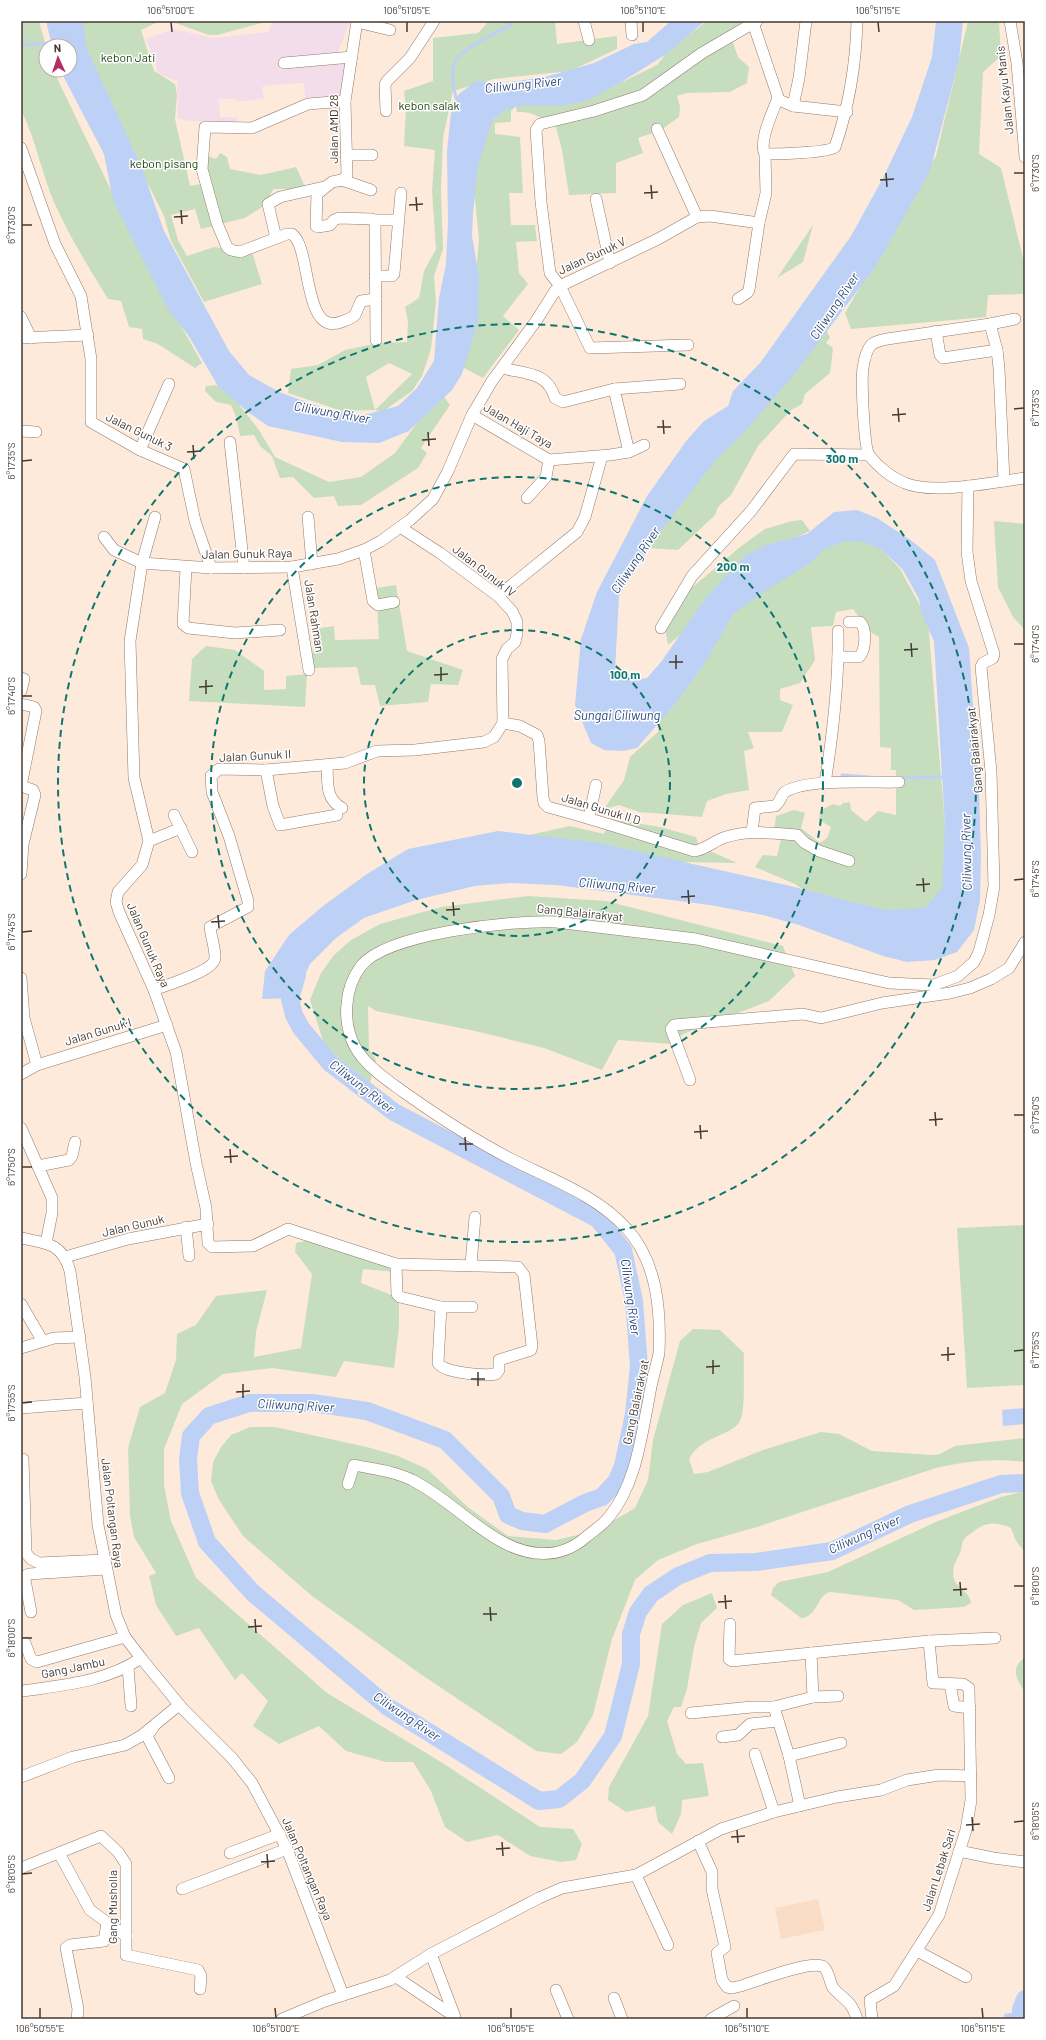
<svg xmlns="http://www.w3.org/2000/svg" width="1046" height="2040" viewBox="0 0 1046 2040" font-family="Barlow,sans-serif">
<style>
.built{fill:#fbdcc5}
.education{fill:#f3ddea}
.green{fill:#c6debe;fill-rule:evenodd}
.water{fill:#bdd1f6}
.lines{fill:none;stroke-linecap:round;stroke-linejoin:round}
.stream{stroke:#bdd1f6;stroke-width:3}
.river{stroke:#bdd1f6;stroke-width:18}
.minor-casing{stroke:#917b6b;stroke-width:12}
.minor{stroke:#fff;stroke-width:11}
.ticks{fill:none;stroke:#443a33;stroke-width:1.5}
.ring{fill:none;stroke:#0f766e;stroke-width:2;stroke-dasharray:7 5}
.labels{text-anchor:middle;stroke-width:3;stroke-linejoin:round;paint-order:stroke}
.park-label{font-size:12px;fill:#1b3d0b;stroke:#fff}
.street-label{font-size:12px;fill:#443a33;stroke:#fff}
.water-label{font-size:13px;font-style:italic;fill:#324c7b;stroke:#fff}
.centre{fill:#0f766e;stroke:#fff;stroke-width:2}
.ring-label{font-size:12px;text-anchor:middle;font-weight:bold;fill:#0f766e;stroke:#fff;stroke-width:3;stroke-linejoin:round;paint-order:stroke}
.neatline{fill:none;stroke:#443a33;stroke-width:1.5}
.ticks-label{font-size:10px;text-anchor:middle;fill:#443a33}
</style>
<rect width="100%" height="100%" fill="#feeadb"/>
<polygon class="built" points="818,1899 825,1930 781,1939 775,1908"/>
<polygon class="education" points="273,21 350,21 338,52 347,55 346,97 305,99 304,83 268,85 262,87 264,98 237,102 236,99 219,99 220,117 237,117 237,128 214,129 214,121 188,121 178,118 177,81 159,74 146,39 173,29 214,38 268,32"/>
<g class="green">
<path d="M21 21H39L46 46V70H53L151 273 202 363 195 368 158 344 143 339 142 329 129 327 121 301 108 299C89 268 69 236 54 202 41 172 36 139 21 110Z"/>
<polygon points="76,21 160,21 141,30 154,71 175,84 177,95 175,119 190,186 206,183 208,156 216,159 220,153 227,157 230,169 261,175 296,167 306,189 273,189 265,205 245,218 201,229 195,209 171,215 178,240 187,256 214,247 252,252 262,284 204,302 171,241 164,216 80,48"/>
<polygon points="170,21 269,21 217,35 209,35"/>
<path d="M489 21H555L557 44 617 36V49L570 71 494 79 453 91 443 138 441 190 443 249 434 276 436 302 431 349 422 376 412 391 382 412 375 410 342 411 288 393 291 369 318 365 345 350 378 343 407 342 408 321 405 307 419 298 424 271 436 249 432 191 435 150 404 146 406 107 404 91 433 81V38L478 33ZM389 363 412 374 375 410 366 377Z"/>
<path d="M707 21H741L732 40 738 57 749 67 747 83 730 92 687 93 677 96 680 106 679 117 661 130 638 138 643 153 616 163V193L569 195 562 150 556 127C543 119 533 111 517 112L516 106 511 111V122L495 123V134L520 137 523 193H509L511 225H535L537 241 516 242 519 273 528 284 503 316 519 330 483 378 464 368 463 343 475 283 479 239 470 152 487 124 494 118 502 106 622 82 657 65 669 50Z"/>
<polygon points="968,21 999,21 1001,56 983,72 979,154 1001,168 1025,266 1025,294 988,295 986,317 851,329 845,313 936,156"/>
<polygon points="813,225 803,262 777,278"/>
<polygon points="826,329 830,338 826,343 833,348 830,373 805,394 802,404 791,410 758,446 731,495 718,507 715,515 678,550 647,548 709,462"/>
<polygon points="221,385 235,399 259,430 275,457 329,482 361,477 395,453 425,412 444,397 450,405 421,448 427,453 418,468 361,505 338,506 334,496 314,498 293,477 280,478 272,456 260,446 254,435 240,436 236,416 231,405 216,402 205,391 206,386"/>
<polygon points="802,520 810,531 742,561 679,636 668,645 665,627 687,592 740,547 765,529 792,521"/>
<polygon points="994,521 1025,524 1025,630 1013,617 998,587"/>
<polygon points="869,536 900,569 928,620 950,885 926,925 805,891 795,884 755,867 763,855 777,856 782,835 774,831 776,816 794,810 805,813 801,828 820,843 827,838 831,827 819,820 820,811 833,804 840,806 843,803 850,802 851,810 866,822 878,811 896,815 896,770 891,770 891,748 880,747 879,637 869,631 853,609 836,612 833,626 811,627 815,660 800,683 780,689 780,700 793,705 782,732 748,732 754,748 744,751 749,790 726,794 707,801 702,817 639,812 619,805 604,809 624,780 630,757 658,732 660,721 656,713 750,589 838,540"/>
<polygon points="396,585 407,651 463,670 458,685 431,684 428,702 380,706 375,685 361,685 357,667 311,668 315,629 334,626 335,640 379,639 376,588"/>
<polygon points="206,646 235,650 264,671 264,690 286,689 286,676 307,674 305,707 189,701 192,659"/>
<polygon points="610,819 660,827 696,837 699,846 737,863 681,862 507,840 570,826 604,834"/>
<polygon points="528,896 606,901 783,946 795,976 769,1001 683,1034 672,1044 618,1040 602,1070 544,1048 475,1031 376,1011 368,1006 369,1049 376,1060 370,1083 325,1047 310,1000 321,973 334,955 351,940 380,924 441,907"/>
<polygon points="1025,1225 1025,1385 967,1388 957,1228"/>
<polygon points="309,1240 395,1264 395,1272 363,1269 361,1283 399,1298 399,1327 394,1368 344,1361 336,1377 272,1368 223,1374 182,1404 164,1449 164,1485 171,1521 196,1578 327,1693 441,1762 540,1827 573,1829 582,1844 576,1860 561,1862 530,1856 498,1835 467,1842 445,1827 431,1791 413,1762 386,1762 346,1751 319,1726 279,1744 253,1726 268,1701 242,1673 235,1680 199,1628 176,1636 156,1605 149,1576 156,1573 134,1537 130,1516 128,1448 140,1407 165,1393 176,1360 177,1334 196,1325 216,1296 267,1290 256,1332 254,1357 301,1348 312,1274 295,1252 296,1243"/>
<path d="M693 1329 720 1330 744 1353C743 1369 746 1409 740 1421 732 1436 702 1435 689 1459L694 1474 708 1472 763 1450 821 1432 839 1434 872 1451 933 1455 940 1454 955 1446 1025 1438V1462C994 1458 966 1461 936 1468L757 1527 697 1544 658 1560 635 1580 612 1639 593 1715 577 1742 561 1754 536 1751 419 1673 312 1596 243 1536 219 1500 211 1481 213 1462 221 1447 231 1435 250 1427H275L367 1447 398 1456 427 1469 469 1508 508 1536 556 1540 586 1533 608 1524 635 1508 648 1480 653 1440 680 1341Z"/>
<path d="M1025 1491V1552L1016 1541 1011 1528C996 1521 986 1522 974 1531 970 1534 965 1537 963 1541 961 1545 962 1549 960 1553 956 1561 951 1569 954 1579 957 1589 970 1591 971 1603L964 1607 914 1610 898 1600 830 1592C817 1595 817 1618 801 1618L771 1595 773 1588 779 1582 828 1572 938 1521 1001 1497Z"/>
<polygon points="712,1593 717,1608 701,1623 694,1647 687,1689 681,1707 674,1707 667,1721 677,1754 686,1764 703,1763 709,1796 682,1800 681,1814 672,1834 658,1822 655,1806 626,1812 608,1800 609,1787 648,1716 662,1624 683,1605"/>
<path d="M1025 1657V1692C1016 1679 1010 1668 1025 1657Z"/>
</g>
<g class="water">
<polygon points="46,21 83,21 87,49 143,171 164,231 229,351 249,375 279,392 326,409 364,415 398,406 417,388 434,361 439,298 446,264 448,223 447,151 452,103 459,94 476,81 503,83 545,77 594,63 634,44 647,42 671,21 705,21 665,55 623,81 588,100 561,106 526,105 507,109 493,119 478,165 473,214 472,236 479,277 478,320 462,374 452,390 409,431 379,443 342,442 268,426 248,412 218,386 188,335 169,311 140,254 113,200 104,154 60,70 70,70 70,46 52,46"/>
<polygon points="936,21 963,21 959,60 930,171 876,266 793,376 741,436 715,461 654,540 619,596 615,670 622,678 632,681 647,678 661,662 708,595 746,555 766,545 807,534 834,512 857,510 877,518 912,541 935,560 969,648 979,788 981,856 980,900 974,930 957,952 935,960 907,962 883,956 799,925 763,915 710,905 556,885 511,883 475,886 416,900 364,918 336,938 310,964 302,981 299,998 262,999 265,971 289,935 323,906 367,874 408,849 498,831 595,842 786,885 885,910 925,908 942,888 945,826 934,641 922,615 919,599 903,570 882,550 864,542 845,541 822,550 812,562 762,593 733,614 707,660 675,704 637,748 623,751 604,750 591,743 575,705 581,639 597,592 647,496 687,440 704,421 728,406 733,391 760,363 851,236 883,178 912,117 932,57"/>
<polygon points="1025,1408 1025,1424 1003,1426 1002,1410"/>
<polygon points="1025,2011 1025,2019 1005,2019 1004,2014"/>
</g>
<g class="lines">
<g class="stream">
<polyline points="21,45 51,43"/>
<path d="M457 102C454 90 450 74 455 62 459 50 498 32 511 25L510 21"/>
<polyline points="842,775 870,777"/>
<polyline points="900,778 944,777"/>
</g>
<g class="river">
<polyline points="297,975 290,999 294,1015 301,1028 330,1063 394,1112 598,1219 623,1250 634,1301 639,1366 634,1414 623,1466 616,1482 602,1497 585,1503 545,1524 522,1521 508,1515 501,1496 445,1440 367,1411 313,1403 249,1403 209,1416 191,1436 188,1459 190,1493 207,1542 253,1593 388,1707 539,1801 559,1799 582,1781 613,1736 631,1664 631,1634 638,1612 651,1594 678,1576 710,1563 756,1562 832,1551 910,1514 1001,1484 1025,1483"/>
<polyline points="1021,2019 1021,2009 1025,1999"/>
</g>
<g class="minor-casing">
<g id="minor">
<polyline points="357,21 345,101 347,176 342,180 332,182 317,194 316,226 318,227 330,225 334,220 339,218 372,219 375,221 376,340"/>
<polyline points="584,21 589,40"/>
<polyline points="631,21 632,35"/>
<polyline points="1010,21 1017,63 1025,157"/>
<polyline points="357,22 390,30"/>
<polyline points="753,23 779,100 793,106 847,112"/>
<polyline points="284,63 352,57"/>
<path d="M345 101 308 104 252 128 205 127 202 169 217 223 227 247 231 250 240 252 287 234H292C312 248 302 336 341 322 346 320 351 319 355 315L361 301 376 299"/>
<polyline points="793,106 799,78 806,21"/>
<polyline points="386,111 385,85 387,81 410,58 434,21"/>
<polyline points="657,129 697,217"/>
<polyline points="21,148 55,244 81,296 91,359 91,422 140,450 184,469 195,521 211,568"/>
<path d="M765 154C758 142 773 111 778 98"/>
<polyline points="346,155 372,155"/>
<polyline points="342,180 371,190"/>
<polyline points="596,199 610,263"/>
<polyline points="374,220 399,220"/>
<polyline points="276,238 268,204 280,197 324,187"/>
<polyline points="375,276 392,276 394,274 401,193"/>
<path d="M738 299 747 293 749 290 759 223 766 193 765 154C777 154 828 153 835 147 849 106 856 65 857 21"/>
<polyline points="21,317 31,338"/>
<path d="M1015 319 990 324 887 339C882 340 874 342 871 345 866 351 864 361 863 368 861 380 864 447 869 455 878 467 892 478 905 483 932 495 995 482 1025 478"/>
<polyline points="990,324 997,350"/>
<polyline points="936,331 940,355 943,358 997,350 999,368 1004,481"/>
<polyline points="21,338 88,335"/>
<polyline points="688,345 590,348 560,286 550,273 541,202 536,130 540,124 594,111 643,95 702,53 757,21"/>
<path d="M502 368C526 374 548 372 555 398L563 402 614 389"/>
<polyline points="472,415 549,460 610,455 629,452 644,445"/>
<polyline points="21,431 36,432"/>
<polyline points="230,442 244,568"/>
<polyline points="140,450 169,384"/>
<polyline points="629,452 614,389 680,384"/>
<polyline points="527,498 546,477 549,460"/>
<path d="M155 517 142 563 130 641 134 778 149 841 142 865 118 892 116 902 119 912 154 990 176 1052 196 1163 206 1208 208 1243 212 1247 253 1246 288 1229 396 1264 518 1267 524 1275 532 1346 531 1350 499 1360V1370L496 1374C485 1376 443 1373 438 1363L441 1307"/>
<polyline points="308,517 312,564"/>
<polyline points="400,527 440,553 498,596 512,611 517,622 517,633 515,642 507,649 502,659 503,723"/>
<polyline points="104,537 114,550 142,563 211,568 292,567 338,559 364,550 381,541 410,520 433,499 448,471 472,415 492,381 536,321 555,291 560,286 658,239 697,217 710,216 759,223"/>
<polyline points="364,550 373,601 378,605 394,602"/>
<polyline points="292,567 309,670"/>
<polyline points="186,568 183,624 188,628 235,633 280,630"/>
<polyline points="498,596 577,532 585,517 602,456"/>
<polyline points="661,628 692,576 751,511 794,454 869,455"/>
<path d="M838 657H859C866 650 867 629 860 622H849"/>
<polyline points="21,678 24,679 21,691"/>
<polyline points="21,704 34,707 36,711 21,786"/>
<path d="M503 723 520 726 537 735 539 741 543 797 544 803 548 807C597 820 645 836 694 851 705 850 715 840 726 837 749 830 773 833 797 835L805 843 819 851 849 861"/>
<path d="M327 765C328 782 325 799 342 808"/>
<polyline points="266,770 273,806 280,825 337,815"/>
<path d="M825 783C833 733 839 682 838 631"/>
<polyline points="21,786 33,790 35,795 23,844 21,874"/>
<polyline points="174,815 192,852"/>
<polyline points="589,817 596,785"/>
<path d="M752 832 755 808 775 806C780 803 781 795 785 792 807 778 872 783 899 782"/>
<polyline points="149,841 181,828"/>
<polyline points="21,978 24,1018 37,1065"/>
<path d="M154 990C166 985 216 971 215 957 215 947 211 937 210 927L248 907V901L229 836 212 792 211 776 219 769 266 770 345 763 377 751 415 750 484 742 494 737 503 723"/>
<polyline points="21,1074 37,1065 167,1025"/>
<polyline points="690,1080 671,1029 674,1025 803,1014 821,1018 882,1003 950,993 970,988 991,979 1009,968 1025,942"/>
<polyline points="21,1128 52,1198 52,1213 46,1243"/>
<polyline points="38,1166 69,1160 72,1156 75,1142"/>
<polyline points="186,1227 189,1256"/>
<path d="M21 1238C47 1243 62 1243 70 1271L85 1377 98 1525 116 1615 125 1637 141 1658 182 1708 232 1758 252 1783 287 1849 343 1995"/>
<polyline points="65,1257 128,1239 208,1224"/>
<polyline points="396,1264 397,1294 400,1297 441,1307 472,1307"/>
<polyline points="471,1264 475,1217"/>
<polyline points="21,1304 42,1340"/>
<polyline points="21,1348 54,1338 80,1337"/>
<polyline points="21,1408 87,1403"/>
<polyline points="23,1459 26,1553 31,1559 39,1563 104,1560"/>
<path d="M348 1484 354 1465C372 1469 395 1471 412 1480 444 1496 469 1523 499 1540 528 1557 560 1560 586 1537 594 1530 603 1525 609 1517 636 1484 641 1438 649 1398 651 1383 656 1368 659 1353 661 1310 657 1262 627 1229 597 1195 550 1179 511 1159 474 1140 439 1117 405 1093 390 1082 374 1072 362 1057 350 1043 345 1023 347 1004 348 990 352 978 361 966 387 933 513 920 556 922L696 939 889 983 934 985 958 976 974 962 979 952 989 915 994 886 991 772 981 667 983 663 993 658 994 654 971 581 967 552 968 486"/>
<polyline points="31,1612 25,1580 25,1576 29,1574 106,1569"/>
<polyline points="730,1624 729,1659 732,1661 929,1641 933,1683 963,1684 969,1688 971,1800 966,1830 939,1915 894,1986 870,2000 872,2019"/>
<polyline points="929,1641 995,1638"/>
<polyline points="25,1643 31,1659 37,1662 125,1637"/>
<polyline points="811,1653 813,1697"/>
<polyline points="128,1667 131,1706"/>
<polyline points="950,1684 954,1706 970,1708"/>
<path d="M23 1691C63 1685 106 1682 141 1658"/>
<polyline points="691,1713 752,1707 774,1707"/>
<polyline points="153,1728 147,1736 169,1778"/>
<polyline points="722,1737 738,1735 750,1724 778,1721"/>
<polyline points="755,1754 774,1812"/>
<polyline points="789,1756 841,1743"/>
<polyline points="21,1777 73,1757 125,1745 141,1736 179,1705"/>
<polyline points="800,1806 789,1756 774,1707 813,1697 838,1696"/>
<path d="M698 1841 712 1872V1889L725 1947 717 1953 722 1980 727 1987 732 1988 741 1986C757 1981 807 1961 822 1966 828 1968 830 1983 833 1988 845 2001 851 2000 857 2019"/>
<polyline points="959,1851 993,1858 1025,1862"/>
<polyline points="59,1853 90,1910 126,1936"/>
<polyline points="230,1853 280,1834"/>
<polyline points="21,1868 101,1836 118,1852 126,1864 126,1955 198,1970 201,1976 200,1989"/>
<polyline points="636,1875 668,1945"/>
<polyline points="182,1889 287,1849"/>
<polyline points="917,1951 966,1977"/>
<polyline points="431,1954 455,2017"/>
<polyline points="396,1977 454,2016"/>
<polyline points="556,1990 568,2019"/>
<polyline points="614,1998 622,2019"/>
<polyline points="77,2019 78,2009 66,1948 70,1945 104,1941 107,1923"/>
<polyline points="282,2019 325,2001 390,1980 431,1954 539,1898 562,1888 636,1875 721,1829 774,1812 837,1797 881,1790 907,1780 939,1775 971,1776"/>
<polyline points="711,2019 734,2006"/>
</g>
</g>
<use href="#minor" class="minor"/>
</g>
<path class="ticks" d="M171 22 172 32M407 22V32M643 22V32M878 22 879 32M886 173 887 187M1014 173H1024M880 180 894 179M651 185 652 199M644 193 658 192M416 197 417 211M409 205 423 204M181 210 182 224M174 217 188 216M22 225H32M898 408 899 422M1014 409 1024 408M892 415 906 414M663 420 664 434M657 427H671M428 432 429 446M422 440 436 439M193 445 194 459M187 452 201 451M22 461 32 460M911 643 912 657M1014 644H1024M904 650 918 649M676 655V669M669 662H683M441 667V681M434 675 448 674M206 680V694M199 687 213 686M22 696H32M923 878 924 892M1014 880 1024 879M916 885 930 884M688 890 689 904M681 897 695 896M453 902 454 916M446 910 460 909M218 915 219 928M211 922 225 921M22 932 32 931M935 1112 936 1126M1014 1115H1024M929 1120 943 1119M700 1125 701 1139M694 1132 708 1131M465 1137 466 1151M459 1144H473M230 1149 231 1163M224 1157 238 1156M22 1167H32M948 1347V1361M1014 1351 1024 1350M941 1355 955 1354M713 1360V1374M706 1367 720 1366M478 1372V1386M471 1379H485M243 1384V1398M236 1392 250 1391M22 1403 32 1402M960 1582 961 1596M1014 1586H1024M953 1590 967 1589M725 1595 726 1609M718 1602 732 1601M490 1607 491 1621M483 1614H497M255 1619 256 1633M248 1627 262 1626M22 1638H32M972 1817 973 1831M1014 1822 1024 1821M966 1825 980 1824M737 1830 738 1843M731 1837 745 1836M502 1842 503 1856M496 1849 510 1848M267 1854 268 1868M261 1862 275 1861M22 1874 32 1873M40 2008V2018M275 2008 276 2018M511 2008V2018M747 2008V2018M982 2008 983 2018"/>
<g class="ring">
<circle cx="517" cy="783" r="153"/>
<circle cx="517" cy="783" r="306"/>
<circle cx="517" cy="783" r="459"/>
</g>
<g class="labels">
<g class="park-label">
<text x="128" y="62">kebon Jati</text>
<text x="429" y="110">kebon salak</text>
<text x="164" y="168">kebon pisang</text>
</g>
<g class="street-label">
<text transform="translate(1005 90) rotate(-96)" y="4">Jalan Kayu Manis</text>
<text transform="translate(334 129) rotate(-90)" y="4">Jalan AMD 28</text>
<text transform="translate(592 256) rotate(-25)" y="4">Jalan Gunuk V</text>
<text transform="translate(518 426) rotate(30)" y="4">Jalan Haji Taya</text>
<text transform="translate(139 432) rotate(26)" y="4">Jalan Gunuk 3</text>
<text transform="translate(247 554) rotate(-1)" y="4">Jalan Gunuk Raya</text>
<text transform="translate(484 571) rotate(38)" y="4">Jalan Gunuk IV</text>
<text transform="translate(314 616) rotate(81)" y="4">Jalan Rahman</text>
<text transform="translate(975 750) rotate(-95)" y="4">Gang Balairakyat</text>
<text transform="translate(255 756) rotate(-3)" y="4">Jalan Gunuk II</text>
<text transform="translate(601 809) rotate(17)" y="4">Jalan Gunuk II D</text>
<text transform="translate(580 913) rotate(6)" y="4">Gang Balairakyat</text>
<text transform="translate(148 945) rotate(67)" y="4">Jalan Gunuk Raya</text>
<text transform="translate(98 1032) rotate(-17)" y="4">Jalan Gunuk I</text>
<text transform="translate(133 1226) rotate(-13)" y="4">Jalan Gunuk</text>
<text transform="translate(636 1402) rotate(-78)" y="4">Gang Balairakyat</text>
<text transform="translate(112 1513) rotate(83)" y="4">Jalan Poltangan Raya</text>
<text transform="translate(73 1668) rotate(-12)" y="4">Gang Jambu</text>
<text transform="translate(307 1869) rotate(67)" y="4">Jalan Poltangan Raya</text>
<text transform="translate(939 1870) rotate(-72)" y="4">Jalan Lebak Sari</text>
<text transform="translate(113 1907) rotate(-90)" y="4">Gang Musholla</text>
</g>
<g class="water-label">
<text transform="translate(523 84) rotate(-6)" y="5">Ciliwung River</text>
<text transform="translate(834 306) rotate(-56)" y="5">Ciliwung River</text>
<text transform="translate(332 412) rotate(10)" y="5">Ciliwung River</text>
<text transform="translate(635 560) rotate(-56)" y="5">Ciliwung River</text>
<text x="617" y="720">Sungai Ciliwung</text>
<text transform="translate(966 852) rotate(-91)" y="5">Ciliwung River</text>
<text transform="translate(617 885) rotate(5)" y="5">Ciliwung River</text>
<text transform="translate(362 1086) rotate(38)" y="5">Ciliwung River</text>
<text transform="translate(631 1297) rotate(82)" y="5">Ciliwung River</text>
<text transform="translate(296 1405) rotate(3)" y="5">Ciliwung River</text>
<text transform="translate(864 1534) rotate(-24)" y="5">Ciliwung River</text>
<text transform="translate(407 1716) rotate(34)" y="5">Ciliwung River</text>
</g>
</g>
<circle cx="517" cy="783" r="6" class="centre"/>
<g class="ring-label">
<text x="842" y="463">300 m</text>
<text x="733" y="571">200 m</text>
<text x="625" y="679">100 m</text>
</g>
<rect width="1046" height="2040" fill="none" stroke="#ffffff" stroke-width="44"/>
<g transform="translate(58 58) rotate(357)"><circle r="19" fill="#ffffff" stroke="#b4b0ad"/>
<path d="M0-3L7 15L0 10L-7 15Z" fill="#b72c68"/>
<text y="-6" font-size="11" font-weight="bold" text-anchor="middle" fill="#443a33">N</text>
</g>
<rect x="22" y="22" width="1002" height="1996" class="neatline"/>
<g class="ticks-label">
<text x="171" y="14">106°51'00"E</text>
<text x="407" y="14">106°51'05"E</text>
<text x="643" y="14">106°51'10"E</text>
<text x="878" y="14">106°51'15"E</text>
<text transform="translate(1035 173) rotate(-90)" y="4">6°17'30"S</text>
<text transform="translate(11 225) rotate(-90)" y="4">6°17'30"S</text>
<text transform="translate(1035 408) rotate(-90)" y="4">6°17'35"S</text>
<text transform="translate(11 461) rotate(-90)" y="4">6°17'35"S</text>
<text transform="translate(1035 644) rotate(-90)" y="4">6°17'40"S</text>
<text transform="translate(11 696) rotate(-90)" y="4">6°17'40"S</text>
<text transform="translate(1035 879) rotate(-90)" y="4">6°17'45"S</text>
<text transform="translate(11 932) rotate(-90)" y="4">6°17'45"S</text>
<text transform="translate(1035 1115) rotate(-90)" y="4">6°17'50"S</text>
<text transform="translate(11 1167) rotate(-90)" y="4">6°17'50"S</text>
<text transform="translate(1035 1350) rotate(-90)" y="4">6°17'55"S</text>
<text transform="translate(11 1403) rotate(-90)" y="4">6°17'55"S</text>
<text transform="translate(1035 1586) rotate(-90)" y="4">6°18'00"S</text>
<text transform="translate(11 1638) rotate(-90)" y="4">6°18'00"S</text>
<text transform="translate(1035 1821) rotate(-90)" y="4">6°18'05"S</text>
<text transform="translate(11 1874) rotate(-90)" y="4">6°18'05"S</text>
<text x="40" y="2032">106°50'55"E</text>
<text x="276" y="2032">106°51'00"E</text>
<text x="511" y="2032">106°51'05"E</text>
<text x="747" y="2032">106°51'10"E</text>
<text x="983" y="2032">106°51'15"E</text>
</g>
</svg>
